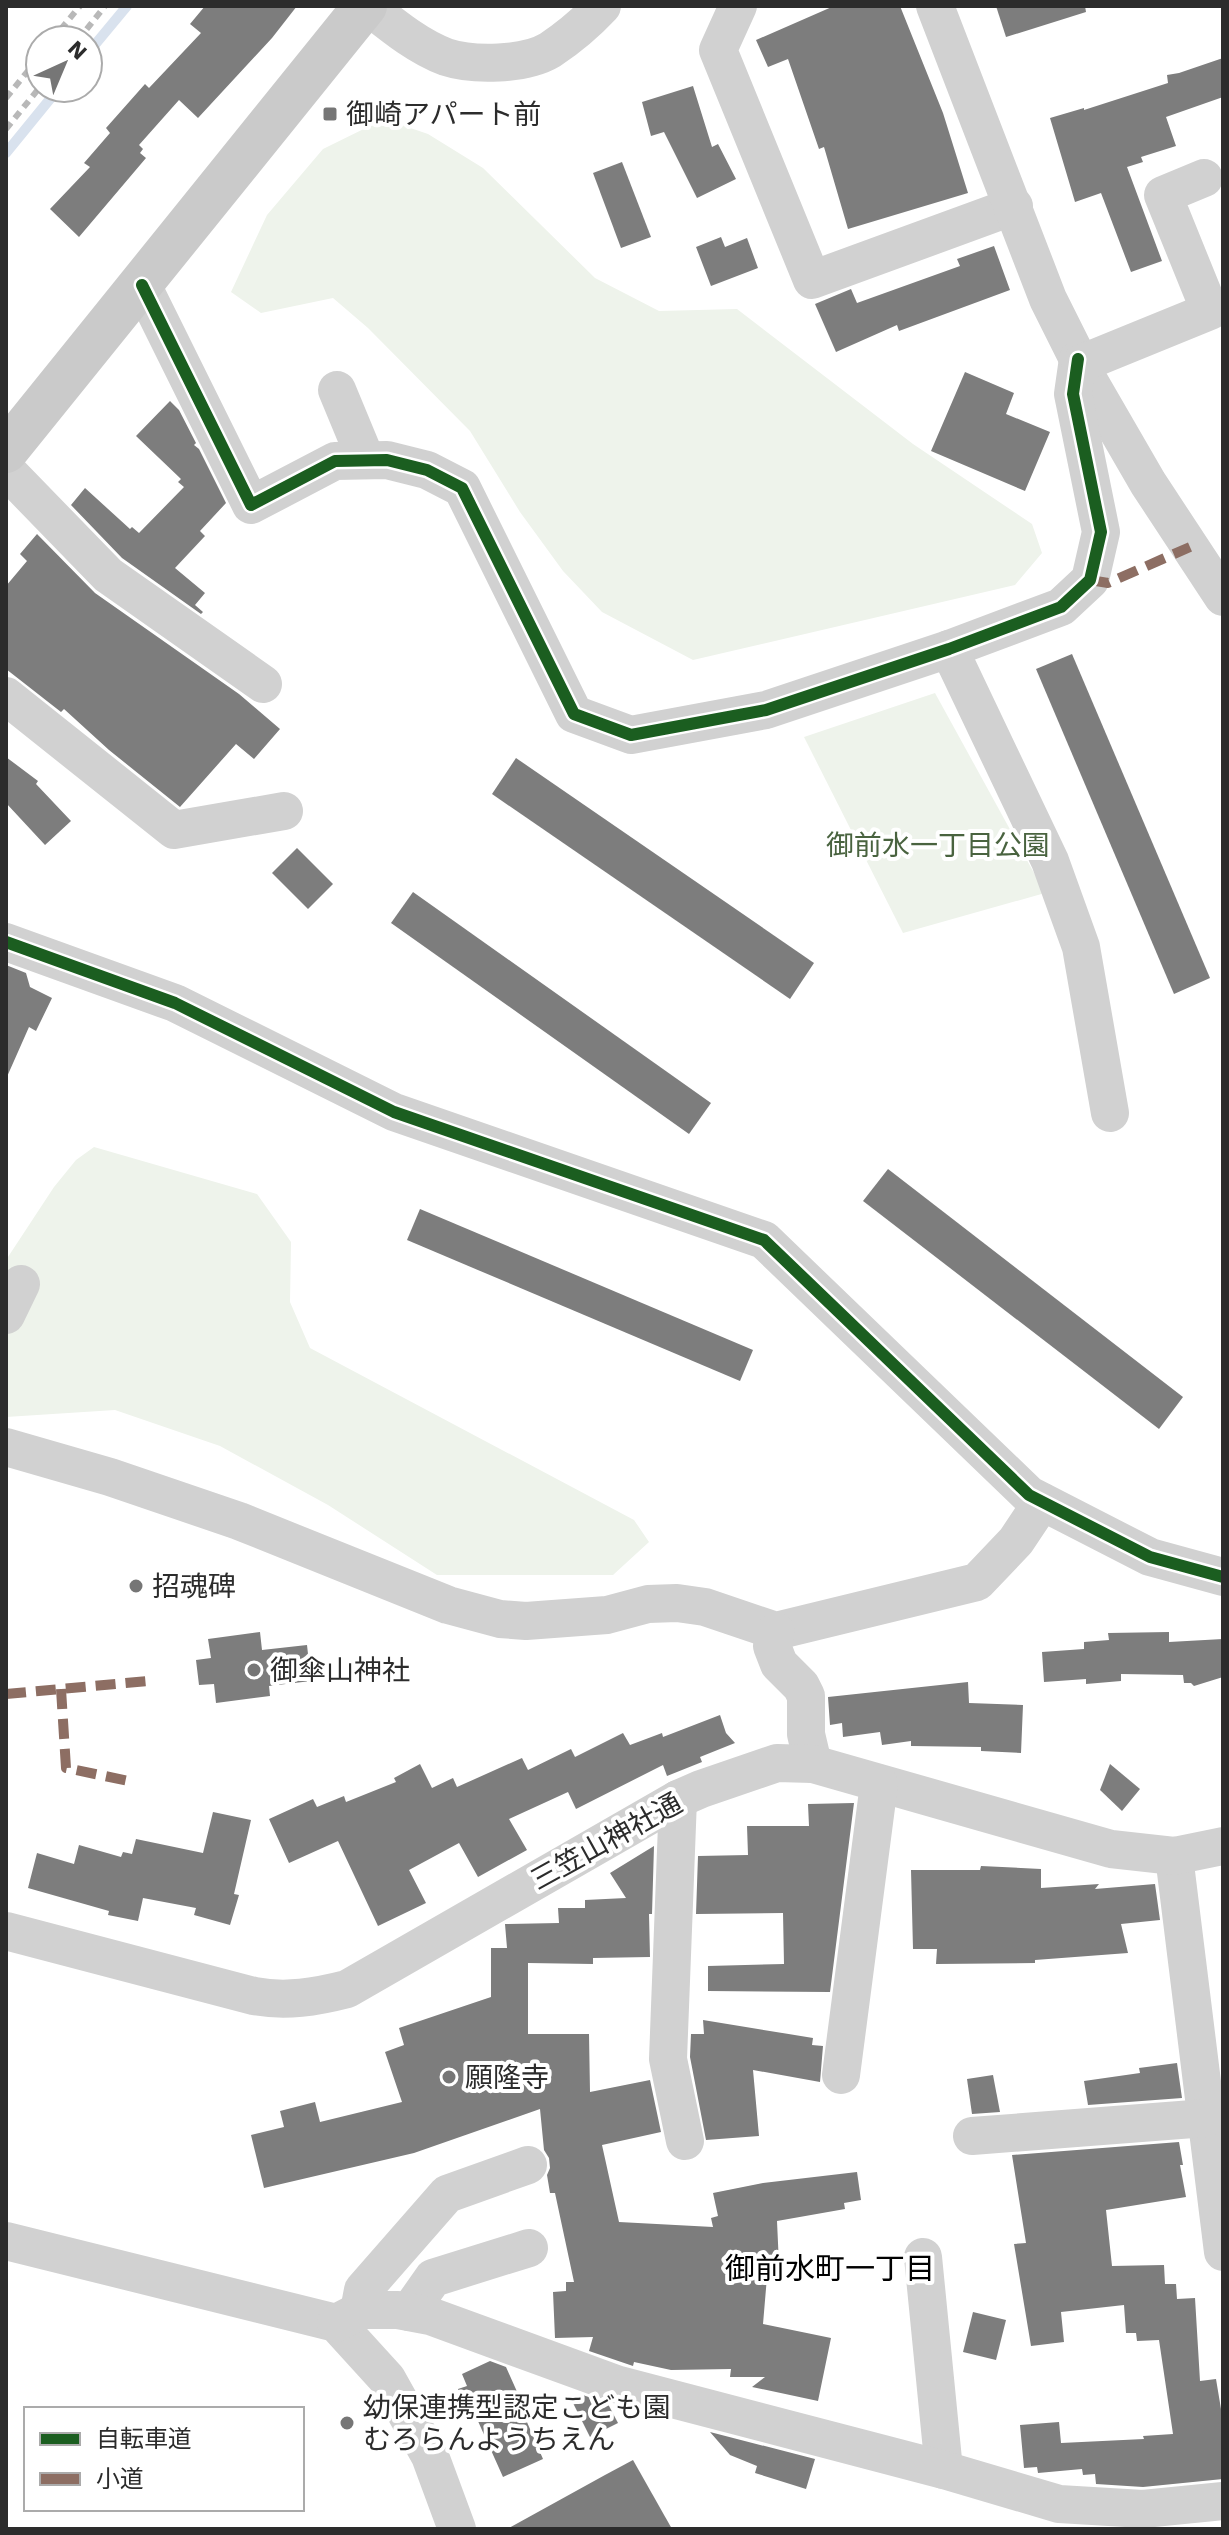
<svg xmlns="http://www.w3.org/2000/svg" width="1229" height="2535" viewBox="0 0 1229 2535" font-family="'Work Sans','Noto Sans JP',sans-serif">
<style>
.green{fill:#eef3eb}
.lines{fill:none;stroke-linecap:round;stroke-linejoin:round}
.stream{stroke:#d9e2ee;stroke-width:10}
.building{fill:#7d7d7d}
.street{stroke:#d1d1d1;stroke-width:38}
.secondary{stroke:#cacaca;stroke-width:44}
.rail{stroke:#b8b8b8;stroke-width:6;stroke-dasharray:8 6;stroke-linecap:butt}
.quiet{stroke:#8d6e63;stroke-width:10;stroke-dasharray:20 10;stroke-linecap:butt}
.cycleway-casing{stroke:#fff;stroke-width:17}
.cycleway{stroke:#1b5e20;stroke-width:12}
.poi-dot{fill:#767676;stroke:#fff;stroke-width:3}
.labels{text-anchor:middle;stroke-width:8;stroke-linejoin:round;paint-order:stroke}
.poi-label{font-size:28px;fill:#2c2c2c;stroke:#fff;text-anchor:start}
.park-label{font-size:28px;fill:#49633f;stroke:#fff}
.street-label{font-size:28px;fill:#2c2c2c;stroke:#fff}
.neighbourhood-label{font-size:30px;fill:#000;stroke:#fff}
</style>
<rect width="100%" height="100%" fill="#fff"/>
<g class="green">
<polygon points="384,119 428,134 483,168 595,278 659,311 737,309 913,444 1032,524 1042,553 1015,585 693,660 602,612 563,571 520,512 470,431 368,328 333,298 261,313 231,292 267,215 323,149"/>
<polygon points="935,693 1045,893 903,933 804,737"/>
<polygon points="94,1147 257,1194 291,1242 290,1302 310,1348 634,1520 649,1542 613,1575 437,1575 328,1505 220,1446 115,1410 6,1417 6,1260 54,1187 76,1160"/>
</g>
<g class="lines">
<g class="stream">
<polyline points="88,53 127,6"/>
<polyline points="6,153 59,88"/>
</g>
</g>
<g class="building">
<polygon points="205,6 297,6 272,38 198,118 179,100 139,145 143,149 140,153 146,158 79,237 50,209 90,167 84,163 110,133 106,128 145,84 149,88 201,33 190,24"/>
<polygon points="834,6 900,6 943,113 968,193 848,229 824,147 819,149 788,59 768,67 756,40"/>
<polygon points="996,6 1085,6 1086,12 1006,37"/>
<polygon points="1223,58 1223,97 1166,117 1176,146 1141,157 1143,162 1127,167 1162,261 1131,272 1101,193 1075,202 1050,118 1084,108 1084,110 1168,83 1167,75 1179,73"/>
<polygon points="693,86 712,147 718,144 736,179 697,198 664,132 651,136 642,102"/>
<polygon points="622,162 651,237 621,248 593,173"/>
<polygon points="721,237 725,247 747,238 758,268 711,286 696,247"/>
<polygon points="994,246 1010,290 899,331 897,325 836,352 815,304 851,289 857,303 960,266 957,259"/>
<polygon points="965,372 1014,393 1006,414 1050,432 1025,491 931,451"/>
<polygon points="170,401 179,410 196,443 194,445 199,449 226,503 200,531 205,536 175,568 205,593 195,605 203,612 201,614 122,558 71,505 85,488 130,529 132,527 139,533 184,487 178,482 181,479 136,436"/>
<polygon points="37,534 95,593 239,694 280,729 254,759 236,744 180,807 109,750 64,709 61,712 6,669 6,586 27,561 20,554"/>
<polygon points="1072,654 1210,978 1174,994 1036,669"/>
<polygon points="6,757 38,781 36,784 71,821 45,845 6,803"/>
<polygon points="516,758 814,963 790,999 492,794"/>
<polygon points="297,848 333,884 308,909 272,873"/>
<polygon points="413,892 711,1103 689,1134 391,923"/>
<polygon points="6,965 26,973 30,987 52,998 36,1031 29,1027 6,1079"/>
<polygon points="888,1169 1183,1397 1159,1429 863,1201"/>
<polygon points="420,1209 753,1350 740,1381 407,1240"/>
<polygon points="260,1632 262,1650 307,1645 311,1681 269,1686 270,1696 216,1703 214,1684 199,1685 196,1660 211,1658 208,1639"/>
<polygon points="1169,1632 1169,1642 1223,1639 1223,1677 1194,1686 1191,1683 1184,1683 1183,1675 1121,1674 1121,1681 1086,1684 1086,1679 1044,1682 1042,1652 1084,1649 1084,1642 1109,1640 1108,1633"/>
<polygon points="968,1682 969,1703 1023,1705 1021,1753 981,1751 981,1747 911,1746 911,1741 882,1745 880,1732 843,1737 842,1723 830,1725 828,1697"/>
<polygon points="720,1715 726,1733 735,1743 700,1757 702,1762 667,1776 663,1765 576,1809 568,1792 509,1819 527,1850 478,1877 459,1843 409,1870 426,1903 378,1926 338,1841 289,1863 269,1819 313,1799 317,1807 344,1796 346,1802 396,1782 394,1778 420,1764 432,1788 453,1778 457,1787 522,1758 528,1770 571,1749 575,1757 623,1733 630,1745 662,1733 663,1737"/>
<polygon points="1110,1764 1140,1789 1122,1811 1100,1790"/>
<polygon points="854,1803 830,1992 708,1991 708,1966 784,1964 783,1913 696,1914 698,1856 748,1855 747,1826 809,1826 808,1804"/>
<polygon points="213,1812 251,1820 234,1894 239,1895 230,1925 194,1915 196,1908 143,1898 138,1921 108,1915 109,1911 28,1888 37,1853 74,1864 79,1845 121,1857 123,1852 132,1854 136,1839 203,1853"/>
<polygon points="654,1846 652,1914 649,1914 650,1957 593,1958 593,1964 528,1963 528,2034 589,2034 590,2092 650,2080 661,2132 602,2145 619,2222 713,2227 711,2218 718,2216 713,2193 763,2183 857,2172 861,2200 844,2203 845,2209 777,2221 779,2265 768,2265 763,2324 831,2338 818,2401 752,2387 765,2377 730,2377 731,2369 671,2370 634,2362 633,2366 589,2351 593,2337 555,2338 553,2292 566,2291 566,2282 574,2282 555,2193 550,2193 547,2175 550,2168 549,2158 544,2150 540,2109 414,2153 264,2188 251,2135 284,2127 280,2111 315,2102 320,2122 402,2102 385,2052 404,2045 399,2028 491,1997 491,1948 507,1948 505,1924 559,1923 558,1908 585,1908 585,1900 626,1898 610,1873"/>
<polygon points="981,1866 1041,1869 1041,1888 1099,1884 1095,1889 1155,1884 1160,1920 1121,1924 1128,1953 1035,1960 1035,1963 936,1964 937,1949 913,1949 911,1870 980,1870"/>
<polygon points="703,2020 813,2038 812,2045 823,2046 820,2082 753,2070 759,2136 706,2140 690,2057 691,2034 704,2034"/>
<polygon points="1177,2063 1182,2098 1088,2105 1084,2081 1140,2073 1139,2068"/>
<polygon points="993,2075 1000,2112 972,2114 967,2079"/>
<polygon points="1179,2142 1183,2165 1180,2165 1186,2197 1106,2210 1112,2266 1164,2265 1165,2284 1176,2284 1177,2299 1195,2298 1200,2381 1216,2379 1223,2421 1223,2479 1143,2487 1096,2484 1095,2474 1083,2475 1082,2469 1038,2473 1037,2467 1024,2468 1020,2425 1059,2422 1061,2443 1144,2439 1143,2436 1173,2434 1159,2340 1137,2341 1136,2333 1126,2333 1124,2305 1061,2312 1064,2342 1031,2346 1014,2244 1026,2243 1012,2155"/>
<polygon points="973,2312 1006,2320 996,2360 963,2352"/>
<polygon points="490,2361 506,2367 523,2405 520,2406 543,2459 503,2477 473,2410 468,2413 458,2389 467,2386 462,2374"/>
<polygon points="583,2395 608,2404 618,2423 590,2437 572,2401"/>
<polygon points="710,2432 815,2459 806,2489 755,2473 757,2466 730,2455"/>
<polygon points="633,2460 672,2529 507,2529 605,2475"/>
</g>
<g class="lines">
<g class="street">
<path d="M368 6C392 25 417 46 446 57 473 66 525 65 550 50 568 38 587 22 602 6"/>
<polyline points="738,6 718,50 812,280 1014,206"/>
<polyline points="935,6 1048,299 1089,381 1148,483 1223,597"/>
<polyline points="142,285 251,505 335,461 387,460 427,470 462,488 574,714 631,735 766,710 949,649 1061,607 1090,580 1101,532 1073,394 1078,359"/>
<polyline points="1080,364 1210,311 1163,195 1204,178"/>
<polyline points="337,390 366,460"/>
<polyline points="6,470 108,575 263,684"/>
<polyline points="949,649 1050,861 1081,947 1110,1113"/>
<polyline points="6,696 174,830 284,811"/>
<polyline points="6,942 175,1003 394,1112 764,1240 1029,1495 1150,1557 1223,1577"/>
<polyline points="6,1315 21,1284"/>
<polyline points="6,1447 110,1477 239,1521 448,1605 500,1619 526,1621 607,1615 648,1604 677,1603 705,1607 776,1631 977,1582 1016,1541 1042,1502"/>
<polyline points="776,1631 772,1646 779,1664 801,1686 806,1696 806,1734 813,1764"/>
<polyline points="678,1799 668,2059 685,2141"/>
<polyline points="1174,1856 1223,2252"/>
<path d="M6 1931 254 1996C286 2002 316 1997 347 1989L678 1799 701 1789 777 1763 813 1764 1111 1849 1174 1856 1223 1846"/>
<polyline points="841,2075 879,1784"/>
<polyline points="972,2136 1206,2118"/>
<polyline points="6,2241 336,2323 387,2379 430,2456 457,2529"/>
<polyline points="923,2257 944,2470"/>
<polyline points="359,2311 363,2290 447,2194 528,2165"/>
<polyline points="409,2312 433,2278 529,2248"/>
<polyline points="336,2323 361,2310 398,2310 430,2316 619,2385 944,2470 1059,2504 1143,2509 1223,2501"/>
</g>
<polyline class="secondary" points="6,451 365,6"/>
<g class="rail">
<polyline points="52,40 80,6"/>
<polyline points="78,40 105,6"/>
<polyline points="6,98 40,56"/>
<polyline points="6,129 40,87"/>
</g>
<g class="quiet">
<polyline points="1090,580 1108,583 1190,547"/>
<polyline points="61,1689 66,1768 129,1781"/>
<polyline points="6,1694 148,1681"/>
</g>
<g class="cycleway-casing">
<g id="cycleway">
<polyline points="142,285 251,505 335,461 387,460 427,470 462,488 574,714 631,735 766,710 949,649 1061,607 1090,580 1101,532 1073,394 1078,359"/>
<polyline points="6,942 175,1003 394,1112 764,1240 1029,1495 1150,1557 1223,1577"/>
</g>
</g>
<use href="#cycleway" class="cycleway"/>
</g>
<g class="poi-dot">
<rect x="322" y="106" width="16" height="16" rx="4"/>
<circle cx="136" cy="1586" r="8"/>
<circle cx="254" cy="1670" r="8"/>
<circle cx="449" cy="2077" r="8"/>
<circle cx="347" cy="2423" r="8"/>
</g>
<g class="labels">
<g class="poi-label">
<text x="346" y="124">御崎アパート前</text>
<text x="152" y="1596">招魂碑</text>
<text x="270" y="1680">御傘山神社</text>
<text x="465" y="2087">願隆寺</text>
<text x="363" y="2417">幼保連携型認定こども園<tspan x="363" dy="32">むろらんようちえん</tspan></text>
</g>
<g class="park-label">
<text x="938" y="855">御前水一丁目公園</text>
</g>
<g class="street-label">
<text transform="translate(606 1841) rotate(-29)" y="10">三笠山神社通</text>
</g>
<g class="neighbourhood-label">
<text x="830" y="2279">御前水町一丁目</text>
</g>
</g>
<rect width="1229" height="2535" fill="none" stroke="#2c2c2c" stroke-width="16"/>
<rect x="24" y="2407" width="280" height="104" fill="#ffffff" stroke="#ababab" stroke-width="2"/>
<rect x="40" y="2433" width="40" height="12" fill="#1b5e20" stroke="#ababab" stroke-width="2"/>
<text x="96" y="2447" font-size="24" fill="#2c2c2c">自転車道</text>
<rect x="40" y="2473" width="40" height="12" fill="#8d6e63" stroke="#ababab" stroke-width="2"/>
<text x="96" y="2487" font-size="24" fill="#2c2c2c">小道</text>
<g transform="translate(64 64) rotate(44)"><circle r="38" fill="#ffffff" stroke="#ababab" stroke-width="2"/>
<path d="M0-6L14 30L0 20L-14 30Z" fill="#767676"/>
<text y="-12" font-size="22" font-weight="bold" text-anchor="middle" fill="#2c2c2c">N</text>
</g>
</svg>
